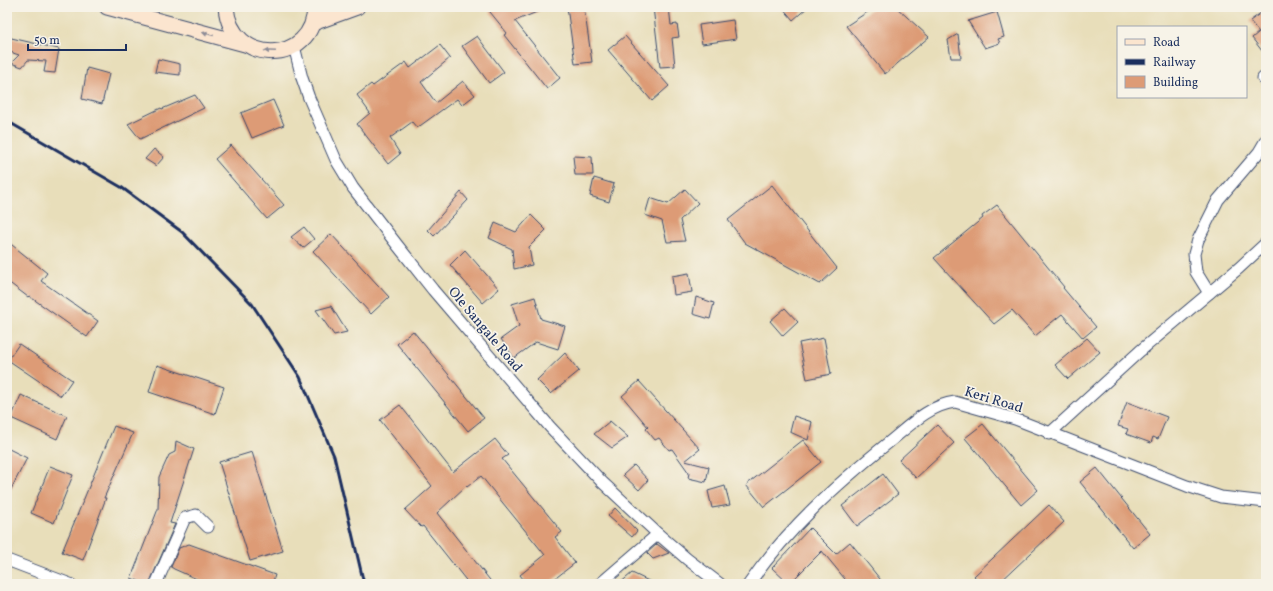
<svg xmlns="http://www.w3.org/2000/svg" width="1273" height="591" viewBox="0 0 1273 591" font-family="Vollkorn,serif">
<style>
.building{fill:#dd9b76}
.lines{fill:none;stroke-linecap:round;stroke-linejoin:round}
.street-casing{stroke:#3a496c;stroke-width:13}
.secondary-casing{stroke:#3a496c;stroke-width:17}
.street{stroke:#fff;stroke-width:11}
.secondary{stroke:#fbe5cf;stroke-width:15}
.rail{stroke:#1b2f5e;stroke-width:3}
.oneway{fill:#8b8a96}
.labels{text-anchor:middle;stroke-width:3.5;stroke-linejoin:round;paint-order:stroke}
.street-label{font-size:14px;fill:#1b2f5e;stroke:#f7f3e8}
</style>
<rect width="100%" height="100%" fill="#f7f3e8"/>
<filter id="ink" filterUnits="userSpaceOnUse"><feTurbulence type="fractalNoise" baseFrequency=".025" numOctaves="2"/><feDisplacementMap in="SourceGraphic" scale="8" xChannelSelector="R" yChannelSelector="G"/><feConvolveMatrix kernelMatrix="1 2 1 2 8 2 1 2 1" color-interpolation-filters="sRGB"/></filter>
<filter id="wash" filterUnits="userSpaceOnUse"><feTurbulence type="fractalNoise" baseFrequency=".012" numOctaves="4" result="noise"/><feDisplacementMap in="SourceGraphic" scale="16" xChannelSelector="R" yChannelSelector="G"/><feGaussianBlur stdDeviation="0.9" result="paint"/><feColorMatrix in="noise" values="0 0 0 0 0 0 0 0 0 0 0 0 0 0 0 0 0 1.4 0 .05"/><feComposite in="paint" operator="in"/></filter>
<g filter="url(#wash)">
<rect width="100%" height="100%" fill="#e8deba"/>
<g id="blocks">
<g class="building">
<polygon points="486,7 549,7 515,21 560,78 547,89 504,35 507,33"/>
<polygon points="567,7 584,7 592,62 575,64"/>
<polygon points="653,7 669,7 671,25 677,24 679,37 672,38 675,66 660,67"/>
<polygon points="782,7 808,7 793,20"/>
<polygon points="875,7 896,7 929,37 885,74 846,26"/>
<polygon points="1266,9 1266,56 1252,38 1259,32 1250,21"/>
<polygon points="997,12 1004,37 998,39 1000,43 985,48 968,21"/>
<polygon points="733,20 736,39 702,44 699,25"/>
<polygon points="958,34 961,58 951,58 948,40"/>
<polygon points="477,36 504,72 489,83 462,46"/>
<polygon points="625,36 669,86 652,101 608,50"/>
<polygon points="7,37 59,49 55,73 44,72 46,61 28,60 22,67 11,63 19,55 7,51"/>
<polygon points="440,45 450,58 421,82 436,103 463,81 475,95 462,105 457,99 417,128 412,122 390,138 400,154 388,164 357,124 370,113 357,95 371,84 373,86 406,62 410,68"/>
<polygon points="158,59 180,64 180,75 155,72"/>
<polygon points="87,68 109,74 102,104 82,99"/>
<polygon points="195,95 204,108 140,139 128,124 161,108 162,109"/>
<polygon points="273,100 284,125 252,138 241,113"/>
<polygon points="231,145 284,205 267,219 215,159"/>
<polygon points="154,149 164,157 156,166 145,159"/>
<polygon points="573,156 592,157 593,175 575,175"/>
<polygon points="594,178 614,184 609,202 590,196"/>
<polygon points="772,185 837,268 820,284 745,243 728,220"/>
<polygon points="685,189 698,203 680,220 685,241 667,242 662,221 645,215 650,198 668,204"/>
<polygon points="461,192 468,200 434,236 428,230"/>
<polygon points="997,205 1064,287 1063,288 1096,327 1083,338 1062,314 1035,336 1012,310 994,324 934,258 983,218 982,216"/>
<polygon points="531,215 546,230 529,247 532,265 514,269 512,249 489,238 495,223 516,232"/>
<polygon points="304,227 314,239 303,248 291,237"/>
<polygon points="331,234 389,297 371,314 313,251"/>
<polygon points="7,241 47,273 41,281 98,321 87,337 29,296 28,297 7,281"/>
<polygon points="465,250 499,289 483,303 450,265"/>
<polygon points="689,273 692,292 674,295 672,276"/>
<polygon points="535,297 541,319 565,326 558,349 536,342 514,358 501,339 519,326 512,304"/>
<polygon points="696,297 714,303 710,319 693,314"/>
<polygon points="331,306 347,332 334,335 316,310"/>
<polygon points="785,308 798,322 783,336 770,321"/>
<polygon points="413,331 484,418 468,431 397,344"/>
<polygon points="824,338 831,374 807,379 799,343"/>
<polygon points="1087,338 1100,352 1068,379 1055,365"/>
<polygon points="19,344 72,380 61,396 8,360"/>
<polygon points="565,353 579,371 551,394 537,380"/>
<polygon points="157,365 224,387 215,414 149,392"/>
<polygon points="639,381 700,449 685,461 709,467 706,482 688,478 689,473 672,449 669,450 659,438 655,440 646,429 648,427 622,396"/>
<polygon points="21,395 67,416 57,439 11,418"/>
<polygon points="1127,402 1167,417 1158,439 1153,437 1151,443 1126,434 1128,429 1118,426"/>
<polygon points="400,405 453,472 495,439 508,455 502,459 562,532 555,537 575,563 548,584 527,584 520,575 545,555 481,476 467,487 466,486 437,513 493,584 469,584 423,526 421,527 405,510 432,486 380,420"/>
<polygon points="794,416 812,422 808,440 790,432"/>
<polygon points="610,421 628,437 612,448 594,434"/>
<polygon points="983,424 1038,490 1021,505 965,438"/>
<polygon points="937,425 954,443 916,478 899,460"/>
<polygon points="114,426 133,433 104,498 106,498 83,560 62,552"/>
<polygon points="803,440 821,462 764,507 746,485"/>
<polygon points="176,441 194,449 170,523 175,524 149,584 146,584 131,578 158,509 159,477 169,455 175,452"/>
<polygon points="7,448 27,458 7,497"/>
<polygon points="252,452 283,551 250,561 219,462"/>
<polygon points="634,465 648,480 639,490 623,475"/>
<polygon points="50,466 73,475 54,523 31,513"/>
<polygon points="1097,468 1150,534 1133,548 1080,482"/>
<polygon points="883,474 898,494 857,526 842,506"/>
<polygon points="725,486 730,505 712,508 708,491"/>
<polygon points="1049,505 1064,522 998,584 982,584 974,576"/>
<polygon points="615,508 637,531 632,537 608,516"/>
<polygon points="810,528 836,554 850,542 884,584 849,584 822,551 789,584 772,568"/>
<polygon points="189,544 275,575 272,584 208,584 174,569 171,567 179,548"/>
<polygon points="657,544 669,553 653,559 647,553"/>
<polygon points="632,573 655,584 619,584"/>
</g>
</g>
</g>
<g filter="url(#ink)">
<use href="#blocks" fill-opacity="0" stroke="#3a496c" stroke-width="1"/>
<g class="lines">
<g class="street-casing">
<g id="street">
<polyline points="294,46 302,78 309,98 336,160 353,188 398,246 433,290 550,427 602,482 658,534 687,559 720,584"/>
<polyline points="1263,78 1266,83"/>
<polyline points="1209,293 1196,272 1194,254 1198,240 1218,200 1259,152 1266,140"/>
<polyline points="1049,434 1140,351 1239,268 1266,243"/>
<polyline points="7,560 70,584"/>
<polyline points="156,584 185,518 196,515 208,527"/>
<polyline points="600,584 658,534"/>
<path d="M749 584C787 529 837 484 888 443 908 427 929 405 955 402L1015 419 1187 486 1221 497 1266 502"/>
</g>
</g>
<g class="secondary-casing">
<g id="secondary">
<polyline points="107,7 245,44"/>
<path d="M226 7C231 67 314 66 315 7"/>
<polyline points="313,23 357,7"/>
</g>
</g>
<use href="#street" class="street"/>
<use href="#secondary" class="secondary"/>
<polyline class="rail" points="7,121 121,187 182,232 252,304 300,377 334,456 364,584"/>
</g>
<defs><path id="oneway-solid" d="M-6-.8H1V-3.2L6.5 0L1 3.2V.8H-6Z"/></defs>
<g class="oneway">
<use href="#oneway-solid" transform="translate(208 34) rotate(-165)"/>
<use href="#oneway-solid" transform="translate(270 51) rotate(-178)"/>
</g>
</g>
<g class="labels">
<g class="street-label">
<text transform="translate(486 329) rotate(50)" y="5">Ole Sangale Road</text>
<text transform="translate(994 399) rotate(17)" y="5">Keri Road</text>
</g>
</g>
<rect width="1273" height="591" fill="none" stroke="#f7f3e8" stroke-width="24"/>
<rect x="1117" y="26" width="130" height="72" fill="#f7f3e8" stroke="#9fa5b1"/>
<rect x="1125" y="39" width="20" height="6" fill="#fbe5cf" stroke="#9fa5b1"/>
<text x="1153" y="46" font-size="12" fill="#1b2f5e">Road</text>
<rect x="1125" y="59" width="20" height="6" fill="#1b2f5e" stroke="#9fa5b1"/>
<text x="1153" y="66" font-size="12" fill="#1b2f5e">Railway</text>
<rect x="1125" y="76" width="20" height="12" fill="#dd9b76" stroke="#9fa5b1"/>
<text x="1153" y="86" font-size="12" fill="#1b2f5e">Building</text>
<path d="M28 44v6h98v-6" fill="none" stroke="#1b2f5e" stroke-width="2"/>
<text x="34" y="44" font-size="12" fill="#1b2f5e" stroke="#f7f3e8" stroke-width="3" paint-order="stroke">50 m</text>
</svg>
